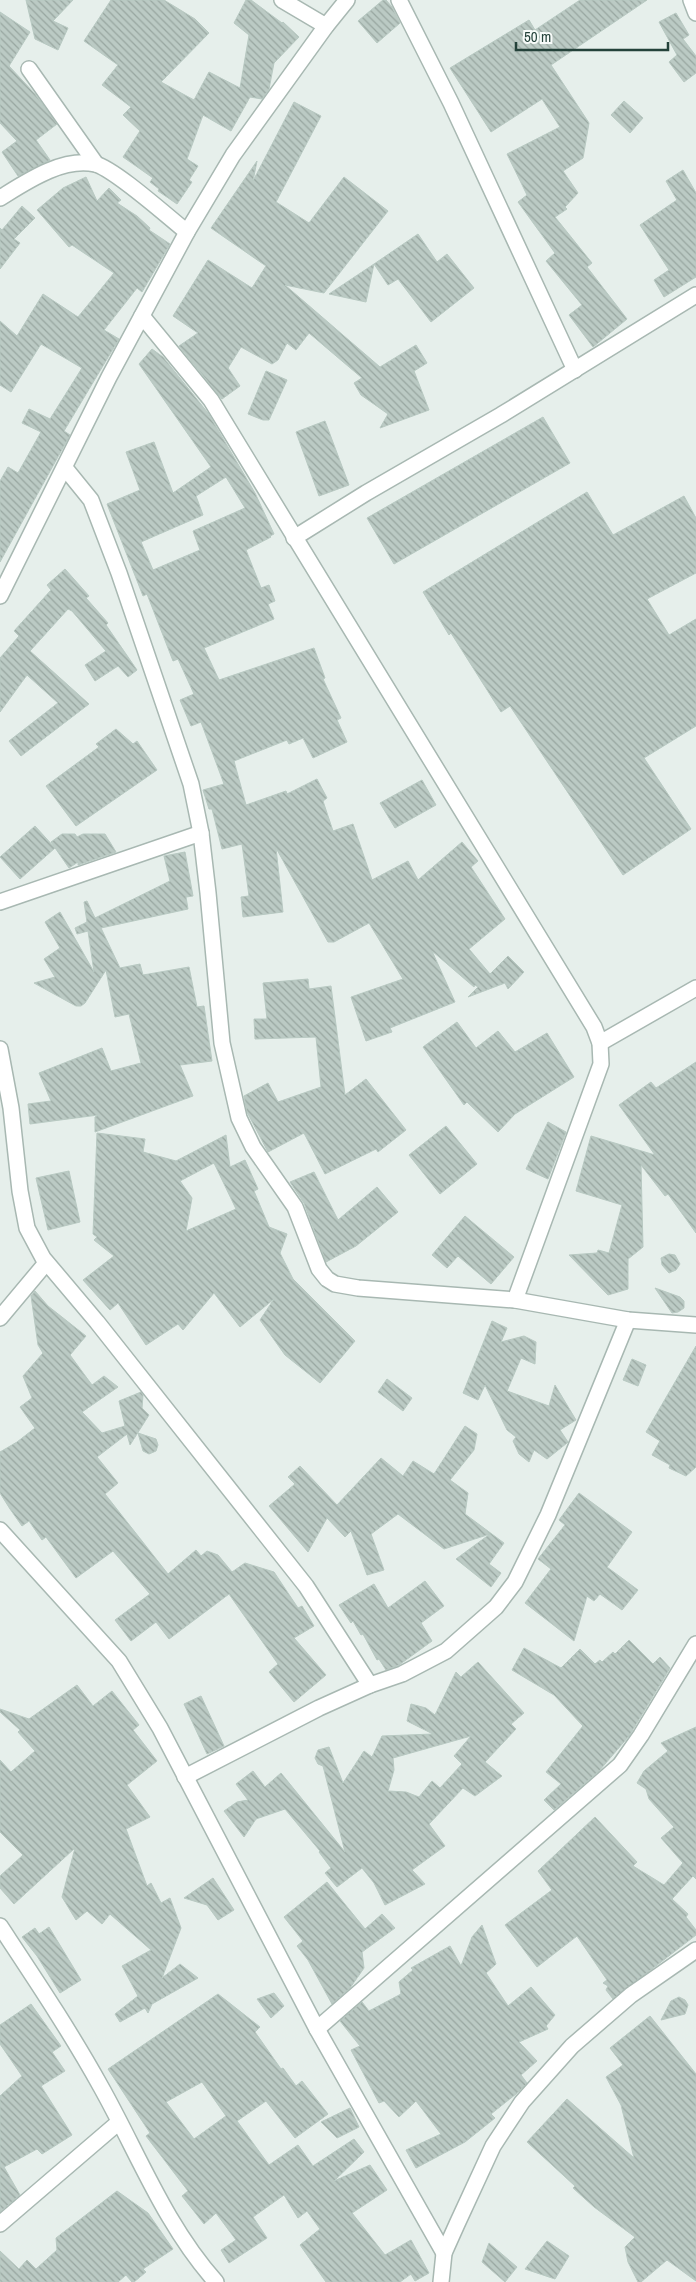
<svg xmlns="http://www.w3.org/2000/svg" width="696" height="2282" viewBox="0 0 696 2282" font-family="'Archivo Narrow',sans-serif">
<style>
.building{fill:url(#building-back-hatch);stroke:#b8c9c2;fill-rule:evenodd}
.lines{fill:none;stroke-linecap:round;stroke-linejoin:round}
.minor-casing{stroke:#a8b8b2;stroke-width:18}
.tertiary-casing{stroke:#a8b8b2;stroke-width:18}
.minor{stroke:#fff;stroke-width:15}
.tertiary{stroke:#fff;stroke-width:15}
</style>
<defs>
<pattern id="building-back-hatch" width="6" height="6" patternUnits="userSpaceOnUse" patternTransform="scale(1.25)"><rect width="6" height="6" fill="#bbcac4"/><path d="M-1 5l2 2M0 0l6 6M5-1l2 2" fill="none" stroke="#98a6a0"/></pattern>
</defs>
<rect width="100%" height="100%" fill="#e6efeb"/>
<g class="building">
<polygon points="26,0 73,0 53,21 68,28 58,50 35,39"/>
<polygon points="111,0 164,0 195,19 209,33 161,82 194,100 209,72 240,88 249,35 234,23 246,0 251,0 282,23 283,22 299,37 274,63 269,89 262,99 250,97 231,131 203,115 187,159 198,166 189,180 192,182 177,204 158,191 159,189 150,182 153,178 123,157 140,131 123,115 131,107 102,85 118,65 84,41"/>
<polygon points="383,0 386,0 392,7 400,23 377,43 358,21"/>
<polygon points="580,0 647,0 551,65 589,123 583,158 563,171 578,193 565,207 567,209 555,217 592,263 587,267 627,319 593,347 569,315 582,305 546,261 555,253 518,202 527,195 507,154 560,127 542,99 491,132 450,68 529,20 535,30"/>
<polygon points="0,12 30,32 9,66 35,94 57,124 36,140 50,160 18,176 2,152 17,141 0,123"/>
<polygon points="676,13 689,35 683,39 696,56 696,73 684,82 669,62 677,55 659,22"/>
<polygon points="624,101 643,118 630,133 611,115"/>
<polygon points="294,102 321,116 276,202 309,223 344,177 388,211 324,293 285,285 380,367 416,345 427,363 414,371 429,410 380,428 388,414 361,395 354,383 362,378 309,333 296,350 287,343 278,360 272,364 241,347 228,368 240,386 222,399 179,346 198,333 173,316 208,260 252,288 266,266 211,228 257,161 253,181"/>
<polygon points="683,170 696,193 696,277 664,297 654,280 669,270 640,225 677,200 666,181"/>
<polygon points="86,177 97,201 109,188 121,200 117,203 137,216 150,228 149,230 170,244 142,292 137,288 104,330 119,339 64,431 70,435 0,562 0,481 8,467 18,473 41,432 22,423 29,409 50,419 82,368 41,344 11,392 0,385 0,321 17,336 43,294 78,317 114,273 72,245 69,247 37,210 63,188"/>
<polygon points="22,206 35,218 14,239 20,243 0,269 0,228 2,230"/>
<polygon points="418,234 437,262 447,254 474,288 431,322 398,279 388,285 374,264"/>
<polygon points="374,264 366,302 329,294"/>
<path d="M152 349 163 357 208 413 255 493 274 534 270 536 271 537 246 550 261 588 269 585 275 601 268 604 274 619 204 648 219 680 314 648 325 678 323 679 341 718 337 720 347 742 313 758 303 738 289 744 287 740 234 761 246 805 286 791 287 794 317 779 327 798 323 801 333 831 353 824 372 880 408 861 418 880 462 842 478 861 471 867 505 919 469 949 490 974 508 956 524 972 508 989 505 983 468 997 478 987 475 985 474 987 432 951 455 1002 390 1028 392 1032 366 1041 351 997 403 979 369 923 334 942H328L276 848 283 912 243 917 241 897 249 896 242 844 222 849 212 809H209L203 790 224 784 201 722 191 726 180 700 194 694 178 659 173 661 147 594 143 596 107 504 140 490 126 452 154 442 173 493 211 467 139 364ZM226 477 245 508 193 531 200 550 153 570 141 542 203 515 196 496Z"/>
<polygon points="266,371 287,380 269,420 263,420 248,414"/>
<polygon points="543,417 570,463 394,564 367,518"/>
<polygon points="325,421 349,485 319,496 296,432"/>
<polygon points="587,492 613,535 684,496 696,518 696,573 647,599 669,635 696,619 696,726 644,758 691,829 623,875 510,706 501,712 451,633 449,635 423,592"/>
<polygon points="65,569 89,596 86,598 108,623 106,625 137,670 128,677 118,666 95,681 85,665 106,651 72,611 68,609 30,651 89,704 21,756 9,741 58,703 27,675 0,712 0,658 19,636 14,631 51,590 47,585"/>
<polygon points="116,729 133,744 137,741 157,770 76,826 46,786 99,747 96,744"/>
<polygon points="422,780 436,805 395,828 380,803"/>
<polygon points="35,826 55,848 20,879 0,857"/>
<polygon points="62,834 75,834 77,837 83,834 105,834 116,852 78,865 78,862 69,868 51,842"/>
<polygon points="185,852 193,896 186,897 188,909 101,928 120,968 140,964 143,975 189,967 197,1007 204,1006 212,1061 180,1065 193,1096 95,1132 95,1117 98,1115 30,1124 28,1104 51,1101 39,1073 102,1048 111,1071 141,1063 129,1014 115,1017 106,970 85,1003 81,1006 76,1006 34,983 55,977 44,959 60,948 45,922 60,912 94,972 88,931 77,934 75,928 87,922 84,902 87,901 95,918 170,881 164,856"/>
<polygon points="308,979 309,989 331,986 345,1095 366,1079 406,1130 378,1152 376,1149 325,1174 304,1133 268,1152 247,1112 244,1096 268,1083 278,1102 321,1087 316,1037 255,1039 254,1019 267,1019 263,983"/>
<polygon points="457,1022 476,1048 498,1031 515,1052 547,1033 574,1077 515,1114 498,1132 467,1102 464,1105 423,1047"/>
<polygon points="696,1062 696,1233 668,1194 665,1196 641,1165 643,1247 628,1259 628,1289 608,1295 569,1255 597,1253 598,1250 609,1253 622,1205 576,1191 591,1136 655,1155 619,1105 651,1082 656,1088"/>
<polygon points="548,1122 566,1132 548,1179 526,1169"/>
<polygon points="446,1126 477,1164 440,1194 409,1155"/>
<path d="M97 1133 145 1139 143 1152 176 1161 226 1135 230 1167 245 1160 258 1189 254 1191 269 1227 287 1234 280 1253 293 1279 355 1341 320 1383 285 1355 260 1320 274 1299 240 1327 214 1293 183 1330 178 1324 146 1345 118 1303 110 1310 83 1280 114 1256 94 1240 97 1237 93 1234ZM214 1163 236 1209 186 1231 192 1198 180 1181Z"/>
<polygon points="69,1171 80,1222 48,1230 36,1178"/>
<polygon points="314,1172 338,1220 377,1187 398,1212 356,1246 326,1262 304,1203 290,1182"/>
<polygon points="465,1216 514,1257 491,1284 458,1256 447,1268 432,1255"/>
<polygon points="669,1254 675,1255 680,1264 676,1270 669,1273 662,1265 661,1258"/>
<polygon points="655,1288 680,1297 684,1301 684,1308 678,1312 672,1313"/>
<polygon points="35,1291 48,1306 86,1336 70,1355 92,1385 104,1376 118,1387 82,1412 102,1433 125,1426 119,1401 141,1392 143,1395 142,1408 149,1415 130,1445 127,1434 97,1457 118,1483 105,1494 168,1574 196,1550 201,1556 207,1551 218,1555 232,1572 245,1563 274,1572 298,1608 302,1606 314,1626 294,1638 326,1675 294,1702 269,1672 278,1664 229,1594 169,1639 156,1622 131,1641 115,1620 150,1594 113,1551 76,1578 46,1537 42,1540 29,1521 22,1526 10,1509 0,1493 0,1452 17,1442 35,1428 20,1407 32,1398 23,1376 43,1353 38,1345 31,1296"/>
<polygon points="492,1321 507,1328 501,1342 524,1336 536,1342 535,1364 521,1358 507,1391 549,1406 555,1385 576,1420 560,1430 568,1442 567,1443 547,1459 534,1450 529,1462 519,1454 513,1441 516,1437 507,1430 485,1385 478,1400 463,1393"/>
<polygon points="696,1346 696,1467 686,1476 669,1468 670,1465 652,1455 660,1441 646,1432"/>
<polygon points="632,1359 646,1365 638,1386 623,1380"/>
<polygon points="387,1379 412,1398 403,1411 378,1392"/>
<polygon points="465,1426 477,1434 474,1450 450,1480 468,1493 465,1514 504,1543 489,1564 501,1573 491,1587 456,1559 490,1534 444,1549 398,1514 371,1534 384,1570 367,1575 351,1531 345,1537 327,1518 308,1552 269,1506 295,1484 288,1477 300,1466 337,1505 381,1458 403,1476 413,1461 434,1474"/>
<polygon points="138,1433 156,1439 158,1445 156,1451 149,1454 143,1451"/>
<polygon points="579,1493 632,1532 607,1567 638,1590 622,1610 600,1594 594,1601 587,1596 574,1641 525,1603 551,1569 538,1559 565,1525 559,1520"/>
<polygon points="425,1581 444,1606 421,1623 432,1641 399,1665 386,1670 379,1659 377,1660 363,1634 361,1635 353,1621 351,1623 339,1605 374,1584 388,1608"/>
<polygon points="629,1640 653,1664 660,1657 670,1668 629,1736 599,1771 554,1810 544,1800 561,1784 546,1772 583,1726 554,1695 512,1670 524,1648 561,1668 580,1649 595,1664 600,1660 602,1662 613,1652 615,1654"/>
<path d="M478 1662 524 1713 511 1724 516 1729 485 1762 502 1776 475 1796 463 1788 429 1824 445 1846 412 1870 425 1884 385 1905 374 1883 362 1868 337 1887 325 1873 331 1868 319 1852 320 1851 285 1809 256 1819 244 1837 224 1811 237 1802 248 1800 236 1784 253 1771 265 1787 281 1773 345 1852 323 1766 318 1764 315 1758 318 1750 329 1747 343 1783 364 1751 372 1757 382 1736 433 1734 407 1721 411 1704 426 1708 435 1715 456 1672 461 1677ZM471 1736 454 1756 462 1764 440 1788 432 1781 419 1797 406 1792 388 1791 394 1770 393 1758Z"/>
<polygon points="77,1685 93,1706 112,1691 139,1725 133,1730 157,1761 127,1785 150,1817 126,1829 147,1886 151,1883 161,1903 170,1898 181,1928 162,1978 180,1964 198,1978 152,2004 148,2013 145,2008 120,2022 115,2014 138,1996 122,1966 151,1950 110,1914 102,1924 87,1911 76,1920 62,1897 75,1848 14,1904 0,1888 0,1876 23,1855 0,1832 0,1760 11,1772 35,1751 18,1732 20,1730 0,1712 0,1709 29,1719"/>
<polygon points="201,1696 224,1746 207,1754 184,1704"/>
<polygon points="696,1727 696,1879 693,1876 672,1899 688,1914 686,1917 696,1930 696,1935 613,1999 606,1990 608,1986 603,1983 607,1980 577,1936 537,1967 505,1925 552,1890 538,1871 595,1817 637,1862 633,1866 664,1885 683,1863 661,1838 674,1827 649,1799 646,1789 637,1783 644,1771 668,1751 661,1743"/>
<polygon points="213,1878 234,1910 218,1920 207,1905 184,1898"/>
<polygon points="327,1882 365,1929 382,1914 395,1928 362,1952 364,1968 350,1988 332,2004 308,1960 297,1946 303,1941 284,1917"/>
<polygon points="482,1925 496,1964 486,1973 508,2006 531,1987 555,2015 546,2026 548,2029 519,2042 537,2061 521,2075 527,2083 516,2094 491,2114 495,2118 465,2142 416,2168 406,2150 441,2134 416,2101 399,2117 384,2101 379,2103 351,2050 360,2046 340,2021 362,2002 369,2011 401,1994 399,1982 413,1970 411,1968 450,1946 461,1966 472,1937"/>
<polygon points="49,1927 81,1980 60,1993 37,1956 22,1937 35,1928 39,1934"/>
<polygon points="274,1993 284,2006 271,2018 257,1999"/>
<path d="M218 1994 260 2027 255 2032 281 2069 283 2068 296 2086 302 2081 328 2114 295 2138 266 2101 237 2121 269 2165 298 2145 313 2166 354 2139 364 2152 334 2181 370 2165 387 2190 352 2213 385 2255 411 2240 429 2273 415 2281 411 2274 400 2282H326L300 2245 320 2229 307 2211 298 2218 284 2195 253 2217 267 2238 229 2263 221 2250 236 2240 216 2213 204 2224 182 2196 188 2191 146 2136 150 2133 108 2069ZM202 2082 226 2116 194 2139 166 2102Z"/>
<polygon points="679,1997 685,2000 688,2005 685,2014 661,2020 671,2001"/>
<polygon points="31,2004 61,2046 52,2052 65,2071 41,2086 72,2135 42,2154 37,2149 4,2167 20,2195 0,2212 0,2096 22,2076 0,2044 0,2025"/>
<polygon points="650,2016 696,2074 696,2281 667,2260 641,2282 638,2282 628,2262 625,2247 635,2237 594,2207 573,2188 575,2186 527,2142 567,2099 634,2158 621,2105 606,2077 623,2065 610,2048"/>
<polygon points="350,2108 359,2127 337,2138 321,2122"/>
<polygon points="117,2191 148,2213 173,2249 143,2269 146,2272 134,2282 132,2282 126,2275 118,2282 0,2282 0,2251 19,2269 27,2260 36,2269 57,2250 56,2238"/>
<polygon points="547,2241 569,2256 555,2279 525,2269"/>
<polygon points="489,2243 517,2267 505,2282 482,2262"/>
</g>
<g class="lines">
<g class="minor-casing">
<g id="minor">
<polyline points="282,0 326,26"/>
<polyline points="399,0 451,103 575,370"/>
<polyline points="691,0 696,13"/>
<polyline points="29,69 96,164"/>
<path d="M0 198C26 182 62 157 95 164 115 169 168 217 187 232"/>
<polyline points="142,316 211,400 594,1027 600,1043 601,1064 515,1300"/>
<polyline points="65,468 91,500 119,573 191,784 201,833 208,893 222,1043 239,1118 253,1147 295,1207 319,1269 327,1279 335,1284 358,1288 515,1300 628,1320 696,1325"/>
<polyline points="294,538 366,493 501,415 696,295"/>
<polyline points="0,902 201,833"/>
<polyline points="600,1043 696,988"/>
<polyline points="0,1049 11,1108 20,1191 27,1228 43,1258 97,1322 306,1586 370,1685"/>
<polyline points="0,1318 46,1263"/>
<polyline points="0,1530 119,1661 160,1728 317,2029 444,2253"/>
<polyline points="185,1777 319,1708 370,1685 402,1674 446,1651 496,1607 515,1582 548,1515 628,1320"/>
<path d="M0 1926C35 1979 70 2031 101 2087 138 2153 165 2225 216 2282"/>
<polyline points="317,2029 620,1765 641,1735 696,1644"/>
<polyline points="0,2224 119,2122"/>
<polyline points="441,2282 444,2253 457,2224 493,2146 522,2102 572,2046 631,1995 696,1950"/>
</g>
</g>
<g class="tertiary-casing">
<polyline id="tertiary" points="0,596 109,377 187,232 233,155 326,26 347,0"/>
</g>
<use href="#minor" class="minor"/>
<use href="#tertiary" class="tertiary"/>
</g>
<path d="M516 42v8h152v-8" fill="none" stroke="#24423a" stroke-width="2.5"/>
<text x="524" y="42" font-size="15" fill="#24423a" stroke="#f7fbf9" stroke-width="4" paint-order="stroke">50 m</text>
</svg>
